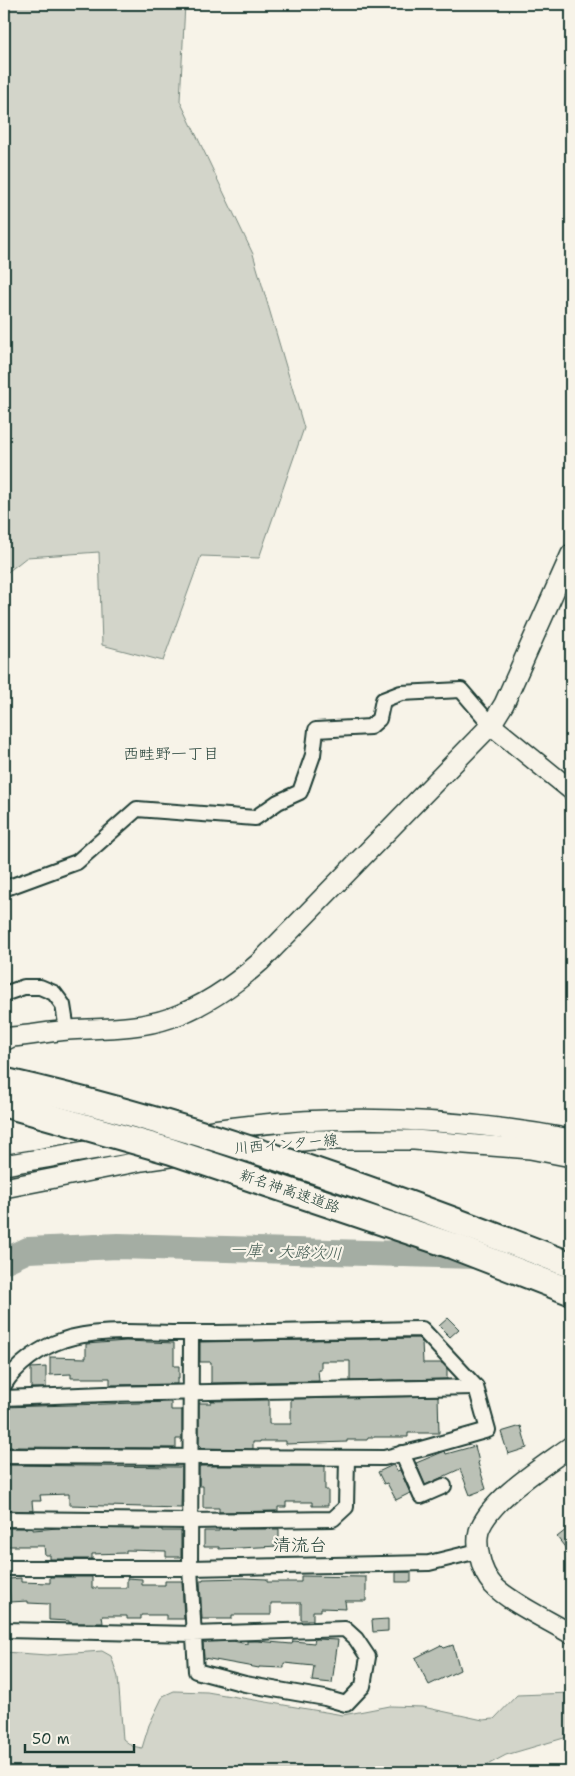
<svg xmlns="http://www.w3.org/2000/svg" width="575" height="1776" viewBox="0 0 575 1776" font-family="'Shantell Sans','Klee One',sans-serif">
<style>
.green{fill:#d3d5ca;stroke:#79897f}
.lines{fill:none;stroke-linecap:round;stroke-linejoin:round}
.river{stroke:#a4ada3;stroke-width:26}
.building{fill:#bbc1b6;stroke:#1f3d34}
.street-casing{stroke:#1f3d34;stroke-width:18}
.secondary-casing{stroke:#1f3d34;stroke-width:22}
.street{stroke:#f7f3e8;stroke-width:14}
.secondary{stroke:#f7f3e8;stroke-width:19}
.highway-bridge-casing{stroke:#1f3d34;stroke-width:29;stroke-linecap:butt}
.highway-bridge{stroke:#f7f3e8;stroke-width:25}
.labels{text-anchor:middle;stroke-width:4.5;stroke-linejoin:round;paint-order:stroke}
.street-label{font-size:15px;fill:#1f3d34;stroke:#f7f3e8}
.neighbourhood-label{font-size:16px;fill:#1f3d34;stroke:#f7f3e8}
.water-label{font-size:16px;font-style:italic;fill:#405950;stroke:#f7f3e8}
.quarter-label{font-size:18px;fill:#1f3d34;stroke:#f7f3e8}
</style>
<rect width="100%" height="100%" fill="#f7f3e8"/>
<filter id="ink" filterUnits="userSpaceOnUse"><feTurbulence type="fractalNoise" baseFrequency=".02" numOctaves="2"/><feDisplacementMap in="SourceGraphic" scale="10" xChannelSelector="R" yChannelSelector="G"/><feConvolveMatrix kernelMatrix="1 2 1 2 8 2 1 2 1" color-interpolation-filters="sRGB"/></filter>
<g filter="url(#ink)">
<g class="green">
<polygon points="4,4 185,4 180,101 253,254 304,428 259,558 201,556 163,661 102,645 99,552 27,557 4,575"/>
<polygon points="102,1651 111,1656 118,1677 123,1739 132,1746 142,1748 149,1725 163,1696 174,1691 207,1692 343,1715 390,1706 423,1707 483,1720 494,1719 517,1695 571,1693 571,1733 564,1738 506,1755 474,1772 4,1772 4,1652 47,1655"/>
</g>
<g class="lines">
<polyline class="river" points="4,1261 28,1250 118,1246 476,1256"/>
</g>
<g class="building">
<polygon points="448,1318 459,1329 450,1337 439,1326"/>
<polygon points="418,1338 422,1342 423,1363 442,1363 447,1368 447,1379 350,1381 350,1361 321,1361 321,1370 318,1370 319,1381 211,1383 211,1362 200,1362 200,1342"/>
<polygon points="126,1341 174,1343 174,1366 179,1366 179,1379 177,1379 177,1384 110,1385 110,1378 71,1378 71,1374 50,1375 50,1357 86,1358 86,1344"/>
<polygon points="46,1367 46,1388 31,1388 31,1368"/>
<polygon points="438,1396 439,1433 408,1433 408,1437 368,1437 367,1440 347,1440 347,1442 286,1444 286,1441 260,1441 260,1442 253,1442 253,1449 201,1448 199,1445 199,1403 211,1403 211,1401 269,1400 269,1424 291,1424 291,1399"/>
<polygon points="171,1402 171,1410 182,1410 182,1439 176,1439 176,1448 8,1447 7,1422 4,1422 4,1407"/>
<polygon points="521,1426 527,1448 508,1454 501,1432"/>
<polygon points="475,1446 479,1462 478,1463 486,1489 470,1495 460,1469 425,1485 416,1463 445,1451 446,1454"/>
<polygon points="4,1465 182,1467 181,1508 69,1505 69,1494 40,1495 41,1501 32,1501 33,1511 4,1510"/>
<polygon points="393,1465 397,1471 400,1470 410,1493 396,1500 387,1483 384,1484 378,1472"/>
<polygon points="201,1466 325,1466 325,1490 328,1490 328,1506 312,1506 312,1502 286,1502 286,1507 278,1507 278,1511 219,1512 219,1508 203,1508 203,1486 199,1486 199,1467"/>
<polygon points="571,1526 571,1555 557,1537"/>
<polygon points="4,1528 33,1528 33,1530 58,1528 162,1529 162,1531 181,1531 181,1557 166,1557 166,1551 126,1550 126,1553 92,1554 92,1559 50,1559 50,1555 45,1555 44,1546 4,1546"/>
<polygon points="219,1529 279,1529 279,1546 219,1549 219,1547 204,1547 204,1531 219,1531"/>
<rect x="396" y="1572" width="15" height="10"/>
<polygon points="301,1576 366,1577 366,1601 345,1601 346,1609 321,1608 321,1611 313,1611 313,1620 301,1620 301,1603 271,1603 271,1615 232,1615 232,1619 202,1619 200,1581 203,1581 203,1579 243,1578 267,1579 267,1582 301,1582"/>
<polygon points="50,1577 92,1577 92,1588 127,1588 127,1578 142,1579 142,1585 165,1585 165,1581 182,1581 184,1619 166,1619 166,1615 141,1615 141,1619 127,1619 127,1616 102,1616 103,1623 69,1623 69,1621 49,1620 49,1604 28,1603 28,1601 10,1602 9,1579 21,1578 21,1582 50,1583"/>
<polygon points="388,1619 388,1631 373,1632 372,1620"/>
<polygon points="315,1639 338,1640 332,1683 312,1681 314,1666 284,1663 284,1668 259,1667 259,1668 204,1658 203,1642 233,1641 247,1644 247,1641 257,1641 292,1644 293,1641 314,1643"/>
<polygon points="441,1645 444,1648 453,1645 460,1670 429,1685 415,1658"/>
</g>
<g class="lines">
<g class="street-casing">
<g id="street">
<polyline points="4,886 9,887 77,862 137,809 255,818 278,802 300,792 313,755 316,730 370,727 379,719 383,700 401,693 461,690 491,725"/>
<polyline points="4,994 24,987 40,987 54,993 63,1005 67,1030"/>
<path d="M4 1385C16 1365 41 1347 63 1340 100 1327 152 1334 191 1333 268 1333 345 1330 422 1329L476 1387 488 1430 421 1449 384 1458 4 1456"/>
<polyline points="4,1398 105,1394 476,1387"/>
<polyline points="402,1453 421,1496 444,1486"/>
<polyline points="4,1519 190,1521 333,1519 346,1507 347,1458"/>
<polyline points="4,1568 190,1568 429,1563 478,1551"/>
<polyline points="4,1630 194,1634 345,1629 356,1639 368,1657 363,1686 346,1704 325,1698 245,1684 196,1671 190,1568 191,1333"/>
</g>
</g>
<g class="secondary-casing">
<g id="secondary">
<polyline points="491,725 571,790"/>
<path d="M4 1041 12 1037C31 1035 49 1032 68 1030 101 1028 139 1029 170 1018 205 1006 233 986 260 962L491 725 504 704 571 554"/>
<path d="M4 1165C78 1153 153 1138 228 1128 341 1113 459 1118 571 1139"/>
<polyline points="4,1188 142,1161 225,1149 312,1140 414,1140 530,1149 571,1157"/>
<path d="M571 1446C544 1466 490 1499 479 1531 477 1539 478 1550 480 1558 482 1568 486 1577 493 1585 509 1602 550 1621 571 1634"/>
</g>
</g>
<use href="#street" class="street"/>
<use href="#secondary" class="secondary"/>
<g class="highway-bridge-casing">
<g id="highway-bridge">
<path d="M4 1081C198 1125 386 1193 571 1265"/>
<polyline points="4,1104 170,1151 453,1246 571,1292"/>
</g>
</g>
<use href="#highway-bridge" class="highway-bridge"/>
</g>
</g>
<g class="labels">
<g class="street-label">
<text transform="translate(286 1144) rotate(-5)" y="5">川西インター線</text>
<text transform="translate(290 1191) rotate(19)" y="5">新名神高速道路</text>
</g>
<g class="neighbourhood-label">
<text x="171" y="759">西畦野一丁目</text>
</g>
<g class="water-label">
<text transform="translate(286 1251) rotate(2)" y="6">一庫・大路次川</text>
</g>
<g class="quarter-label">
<text x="300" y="1551">清流台</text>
</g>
</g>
<rect width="575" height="1776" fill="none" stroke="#f7f3e8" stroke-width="20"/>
<rect x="10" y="10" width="555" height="1756" fill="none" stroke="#1f3d34" stroke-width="2" filter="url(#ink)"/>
<path d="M25 1744v8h109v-8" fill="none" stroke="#1f3d34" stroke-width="2.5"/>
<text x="32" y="1744" font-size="15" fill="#1f3d34" stroke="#f7f3e8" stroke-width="4" paint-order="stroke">50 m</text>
</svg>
